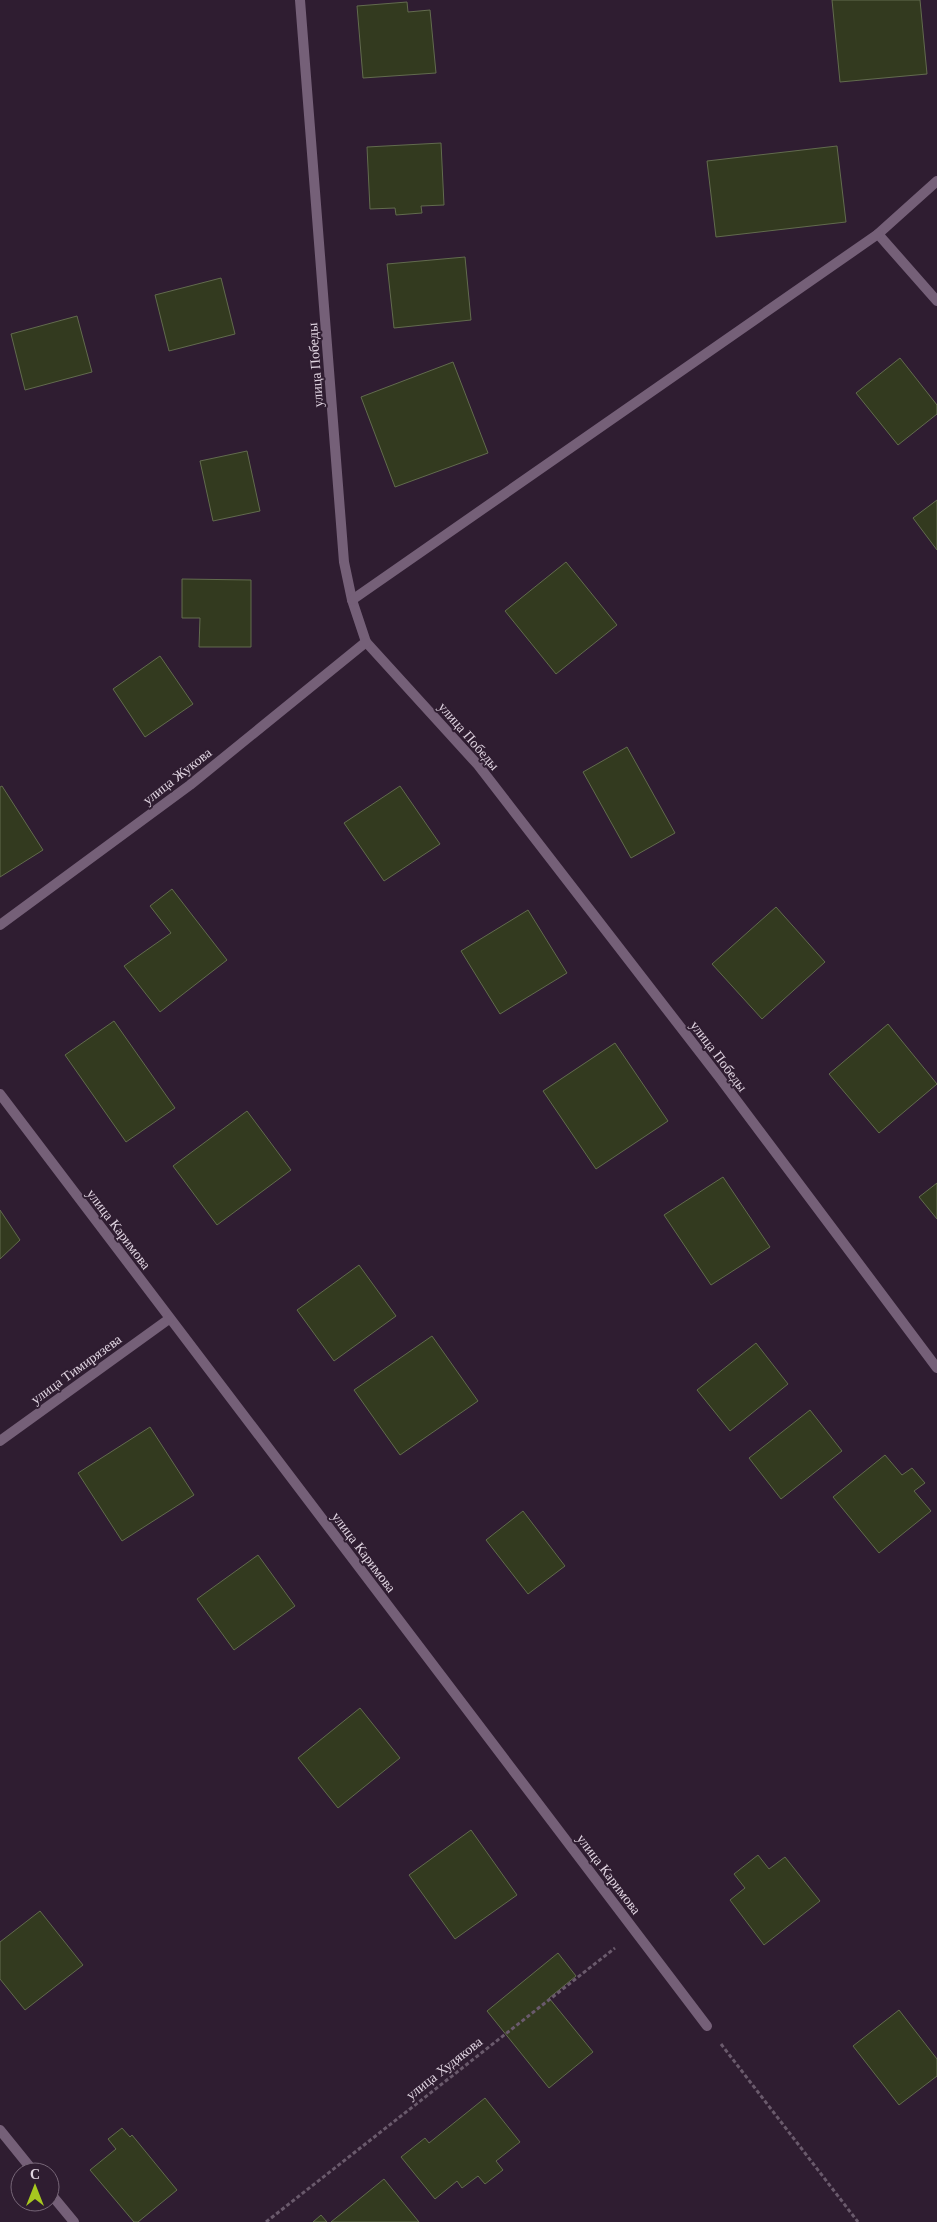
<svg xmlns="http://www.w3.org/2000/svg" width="937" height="2222" viewBox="0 0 937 2222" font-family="Georgia,serif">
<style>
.building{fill:#333a1f;stroke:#626b4e}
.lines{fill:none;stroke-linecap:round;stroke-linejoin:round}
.path{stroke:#6a5a6c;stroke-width:3;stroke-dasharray:4 2.5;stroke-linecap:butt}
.street{stroke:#756078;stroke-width:10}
.labels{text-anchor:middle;stroke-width:4;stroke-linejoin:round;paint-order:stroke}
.street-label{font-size:14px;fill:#e0d4e1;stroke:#2f1d31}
</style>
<rect width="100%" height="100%" fill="#2f1d31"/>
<g class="building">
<polygon points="832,0 920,0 927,74 840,82"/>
<polygon points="407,2 408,12 430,10 436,73 363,78 357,6"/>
<polygon points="441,143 444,205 421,206 422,213 396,215 395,208 370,209 367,147"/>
<polygon points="837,146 846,222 716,237 707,161"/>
<polygon points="465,257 471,320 394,328 387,264"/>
<polygon points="221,278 235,334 169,351 155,295"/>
<polygon points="77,316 92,372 25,390 11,334"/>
<polygon points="900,358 937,405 937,414 898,445 856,393"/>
<polygon points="453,362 488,453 395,487 361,397"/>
<polygon points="247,451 260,511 213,521 200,461"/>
<polygon points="937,500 937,550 913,518"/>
<polygon points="566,562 617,625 556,674 505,611"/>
<polygon points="182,579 251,580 251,647 199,647 200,618 182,618"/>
<polygon points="160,656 193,704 145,737 113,689"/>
<polygon points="627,747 675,833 631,858 583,772"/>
<polygon points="2,786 43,850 0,877 0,787"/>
<polygon points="400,786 440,844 384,881 344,823"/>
<polygon points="172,889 227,960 160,1012 124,966 171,933 150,906"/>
<polygon points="776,907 825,962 762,1019 712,964"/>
<polygon points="528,910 567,973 500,1014 461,951"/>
<polygon points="114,1021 175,1108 126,1142 65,1055"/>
<polygon points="888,1024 937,1084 879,1133 829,1074"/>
<polygon points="615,1043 668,1121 596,1169 543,1091"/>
<polygon points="247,1111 291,1170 217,1225 173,1166"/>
<polygon points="723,1177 770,1247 711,1285 664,1215"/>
<polygon points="937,1183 937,1219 919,1197"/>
<polygon points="0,1210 20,1240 0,1259"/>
<polygon points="359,1265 396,1316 334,1361 297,1310"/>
<polygon points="432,1336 478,1401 400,1455 354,1390"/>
<polygon points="756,1343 788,1384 730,1431 697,1390"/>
<polygon points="810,1410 842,1451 781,1499 749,1458"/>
<polygon points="150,1427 194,1495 122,1541 78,1473"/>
<polygon points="885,1455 902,1475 912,1468 925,1483 914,1491 931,1511 879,1553 833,1497"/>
<polygon points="523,1511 565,1566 528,1594 486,1540"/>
<polygon points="258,1555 295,1606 234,1650 197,1599"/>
<polygon points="360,1708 400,1758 338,1808 298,1758"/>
<polygon points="471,1830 517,1895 455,1939 409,1875"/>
<polygon points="758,1855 769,1869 785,1857 820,1901 764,1945 730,1900 745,1888 734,1874"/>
<polygon points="40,1911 83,1965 25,2010 0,1979 0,1942"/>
<polygon points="558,1953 576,1976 549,1998 593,2052 549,2088 487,2011"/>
<polygon points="899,2010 937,2059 937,2076 899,2105 853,2046"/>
<polygon points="485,2098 520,2142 496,2161 503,2170 485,2184 478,2176 462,2188 457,2181 435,2199 401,2157 425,2138 429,2143"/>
<polygon points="122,2128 130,2137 132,2135 177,2190 138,2222 134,2222 90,2170 116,2149 108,2139"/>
<polygon points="384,2179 419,2222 331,2222"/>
<polygon points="321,2215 327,2222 313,2222"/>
</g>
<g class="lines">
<g class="path">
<polyline points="721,2044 858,2222"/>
<polyline points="266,2222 615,1948"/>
</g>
<g class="street">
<polyline points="300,0 344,562 352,600 366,642 478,765 719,1077 937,1368"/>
<polyline points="937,181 878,234 937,301"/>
<polyline points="352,600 878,234"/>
<polyline points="0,925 190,785 366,642"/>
<polyline points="0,1094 707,2026"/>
<polyline points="0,1441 169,1319"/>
<polyline points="0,2130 34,2172"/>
<polyline points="50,2193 74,2222"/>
</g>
</g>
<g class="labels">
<g class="street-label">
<text transform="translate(315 365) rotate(-94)" y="5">улица Победы</text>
<text transform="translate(469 736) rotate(49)" y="5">улица Победы</text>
<text transform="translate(177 776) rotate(-38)" y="5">улица Жукова</text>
<text transform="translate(719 1056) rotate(53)" y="5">улица Победы</text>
<text transform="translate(119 1229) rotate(53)" y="5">улица Каримова</text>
<text transform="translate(76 1369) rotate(-36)" y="5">улица Тимирязева</text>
<text transform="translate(364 1552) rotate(53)" y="5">улица Каримова</text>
<text transform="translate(609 1874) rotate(53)" y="5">улица Каримова</text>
<text transform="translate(444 2068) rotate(-38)" y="5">улица Худякова</text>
</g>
</g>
<g transform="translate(35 2187)"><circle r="24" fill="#2f1d31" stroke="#766677"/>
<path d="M0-4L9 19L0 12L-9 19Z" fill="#a7c81f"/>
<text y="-8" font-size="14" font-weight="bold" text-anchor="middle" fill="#e0d4e1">С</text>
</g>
</svg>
